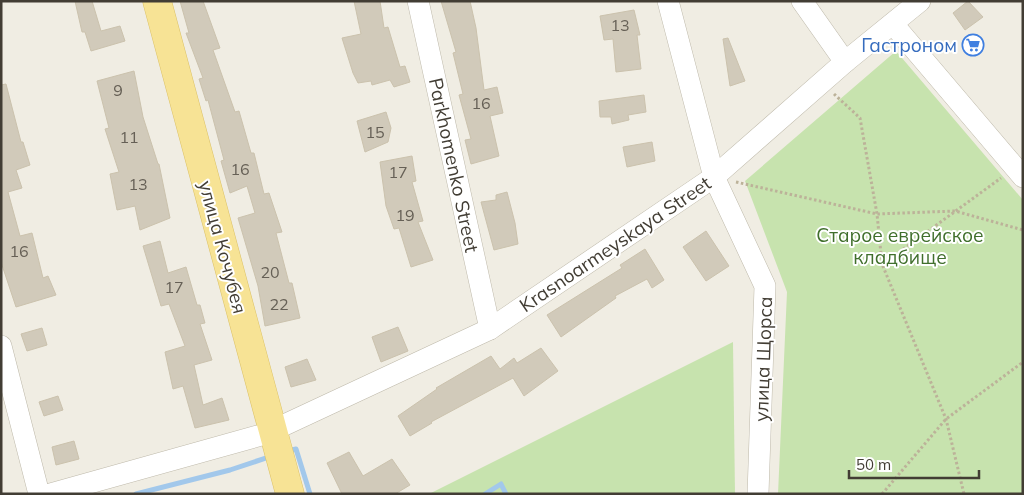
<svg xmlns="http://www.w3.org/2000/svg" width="1024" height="495" viewBox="0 0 1024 495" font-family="Mulish,sans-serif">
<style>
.green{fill:#c7e3ae}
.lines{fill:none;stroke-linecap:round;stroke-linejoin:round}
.stream{stroke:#a2c8eb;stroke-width:5}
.building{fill:#d1caba;stroke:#cbc2ad}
.minor-casing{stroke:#beb9aa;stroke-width:22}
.major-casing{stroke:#dbc167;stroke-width:29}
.path{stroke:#bcb299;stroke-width:3;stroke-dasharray:2.5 2.5;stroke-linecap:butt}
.minor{stroke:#fff;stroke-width:21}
.major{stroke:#f7e395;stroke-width:28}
.labels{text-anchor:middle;stroke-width:4;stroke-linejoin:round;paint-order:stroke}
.number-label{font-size:16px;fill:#666056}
.shop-label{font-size:19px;fill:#366cbe;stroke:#fff;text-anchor:end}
.street-label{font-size:19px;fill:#423d34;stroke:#fff}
.park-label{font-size:19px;fill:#406f2c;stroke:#fff}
</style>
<rect width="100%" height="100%" fill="#f0ede3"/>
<g class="green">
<polygon points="896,51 1023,200 1023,494 778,494 787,292 745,181"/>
<polygon points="733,342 735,494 429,494"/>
</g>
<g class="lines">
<g class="stream">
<polyline points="288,451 296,449 310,494"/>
<polyline points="136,494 230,470 272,456"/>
<polyline points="485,494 501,484 506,494"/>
</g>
</g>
<g class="building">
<polygon points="75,1 92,1 101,31 120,26 125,41 91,51 85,32 82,32"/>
<polygon points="180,1 203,1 220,48 213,50 235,112 239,111 251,153 254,153 264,194 269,193 282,232 276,233 289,283 292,283 300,318 265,326 258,286 238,218 255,213 247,186 230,193 221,161 224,160 208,100 206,101 199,79 203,78 186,33 189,33"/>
<polygon points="354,1 380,1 384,28 388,27 400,67 405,66 410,82 394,87 390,80 372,85 371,81 358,83 353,73 342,38 361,34"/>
<polygon points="441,1 470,1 476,28 484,90 497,87 503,113 490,116 499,156 471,164 465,140 471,139 459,95 463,94 453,53 456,52"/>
<polygon points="968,1 983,17 965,30 953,13"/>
<polygon points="634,10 640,35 637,35 641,69 616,72 613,39 604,40 600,16"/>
<polygon points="728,38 745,81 730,86 723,39"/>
<polygon points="134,71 143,117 158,164 159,164 170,218 140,230 135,206 117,210 110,174 119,172 105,129 109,128 97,81"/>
<polygon points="6,84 21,142 23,142 30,165 16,170 22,188 8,192 20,236 32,233 43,278 48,276 56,295 16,307 1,262 1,85"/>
<polygon points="644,95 646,112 628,115 629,120 612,124 611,117 600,117 599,101"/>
<polygon points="386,112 391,128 388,142 365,152 357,121"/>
<polygon points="652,142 655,161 627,167 623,147"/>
<polygon points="412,156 416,181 412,182 423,221 418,222 433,260 411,267 399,228 394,229 386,206 380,162"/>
<polygon points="507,192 515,223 518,244 494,250 481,202 496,200 496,195"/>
<polygon points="706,231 729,266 706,281 683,247"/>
<polygon points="160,241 168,273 186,267 197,305 200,305 205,323 200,324 212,360 194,365 203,405 222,398 229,420 195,428 183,386 173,389 165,352 185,346 169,304 161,306 143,246"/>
<polygon points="645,249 664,280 652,288 647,279 615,296 616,298 561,337 547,315 622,268 620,265"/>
<polygon points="398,327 408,351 381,362 372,337"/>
<polygon points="42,328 47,345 27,351 21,334"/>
<polygon points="541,348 558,371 524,396 513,378 431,422 432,423 410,436 398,416 437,389 436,388 491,356 500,369 514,358 517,363"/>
<polygon points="307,359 316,380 291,387 285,367"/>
<polygon points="58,396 63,410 44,416 39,402"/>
<polygon points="74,441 79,459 56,465 52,447"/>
<polygon points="349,452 363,476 392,459 410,485 395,494 342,494 327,463"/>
</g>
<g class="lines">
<g class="minor-casing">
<g id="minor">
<polyline points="418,1 490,329"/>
<polyline points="668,1 714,177 765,286 758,494"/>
<polyline points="802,1 845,62"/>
<polyline points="893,24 1023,177"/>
<polyline points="1,346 39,494"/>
<polyline points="50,494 265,434 490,329 714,177 845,62 920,1"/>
</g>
</g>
<g class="major-casing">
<polyline id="major" points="157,1 290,494"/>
</g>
<g class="path">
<polyline points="834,94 860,118 877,214 882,264 946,419 964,494"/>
<polyline points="736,182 877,214 955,211 1023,230"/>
<polyline points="883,264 1001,178"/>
<polyline points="882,494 946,419 1023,362"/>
</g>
<use href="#minor" class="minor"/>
<use href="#major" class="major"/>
</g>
<defs>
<g id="supermarket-ring" transform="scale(1.125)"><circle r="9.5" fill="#fff" stroke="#3f7fe0" stroke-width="1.5"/><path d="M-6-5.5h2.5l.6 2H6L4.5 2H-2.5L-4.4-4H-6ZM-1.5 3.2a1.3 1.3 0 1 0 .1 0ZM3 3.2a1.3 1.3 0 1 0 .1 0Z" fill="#3f7fe0"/></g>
</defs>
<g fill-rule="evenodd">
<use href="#supermarket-ring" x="973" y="45"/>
</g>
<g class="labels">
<g class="number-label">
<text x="620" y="31">13</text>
<text x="118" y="96">9</text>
<text x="481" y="109">16</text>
<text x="375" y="138">15</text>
<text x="129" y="143">11</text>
<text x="240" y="175">16</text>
<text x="398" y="178">17</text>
<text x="138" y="190">13</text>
<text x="405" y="221">19</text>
<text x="19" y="257">16</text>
<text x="270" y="278">20</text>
<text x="174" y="293">17</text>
<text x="279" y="310">22</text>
</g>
<g class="shop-label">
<text x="957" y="52">Гастроном</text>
</g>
<g class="street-label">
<text transform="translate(454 165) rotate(78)" y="7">Parkhomenko Street</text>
<text transform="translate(615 244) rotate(-34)" y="7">Krasnoarmeyskaya Street</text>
<text transform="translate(223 247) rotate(75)" y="7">улица Кочубея</text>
<text transform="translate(763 359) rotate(-88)" y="7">улица Щорса</text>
</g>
<g class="park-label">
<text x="900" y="242">Старое еврейское<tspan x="900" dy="22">кладбище</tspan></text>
</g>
</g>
<rect width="1024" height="495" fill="none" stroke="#423d34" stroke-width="5"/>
<path d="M849 470v8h130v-8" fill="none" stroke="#423d34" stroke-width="2.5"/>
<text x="856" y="470" font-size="15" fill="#423d34" stroke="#ffffff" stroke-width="4" paint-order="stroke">50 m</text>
</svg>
